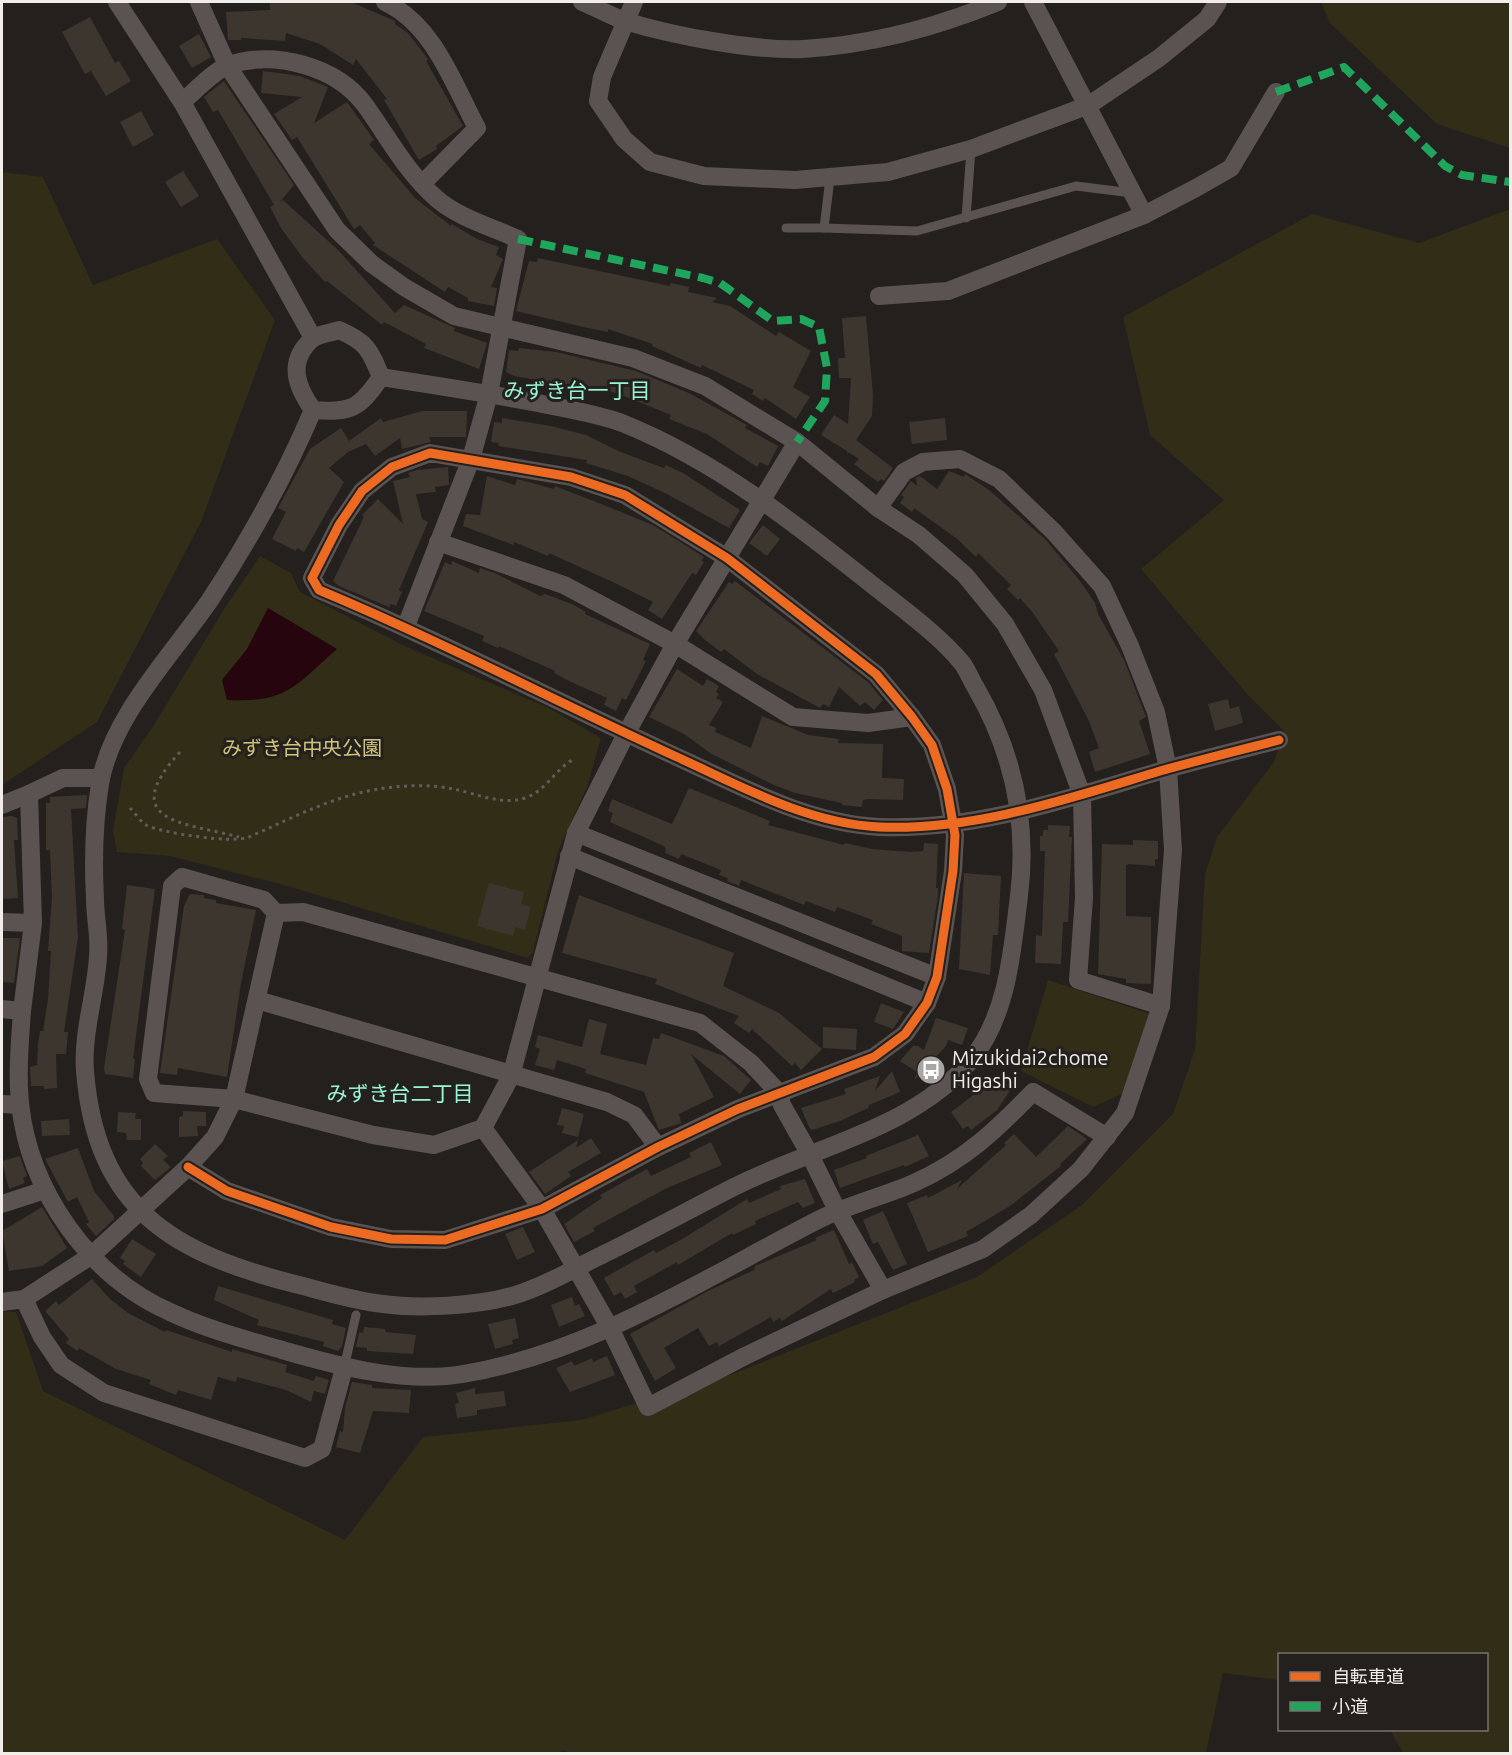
<svg xmlns="http://www.w3.org/2000/svg" width="1512" height="1755" viewBox="0 0 1512 1755" font-family="Ubuntu,'Noto Sans JP',sans-serif">
<style>
.green{fill:#312d16}
.water{fill:#27050f}
.building{fill:#3c362e}
.lines{fill:none;stroke-linecap:round;stroke-linejoin:round}
.path{stroke:#615c5b;stroke-width:3;stroke-dasharray:3 4.5;stroke-linecap:butt}
.service{stroke:#5a5351;stroke-width:9}
.minor{stroke:#5a5351;stroke-width:18}
.quiet{stroke:#20a55d;stroke-width:8;stroke-dasharray:15 8;stroke-linecap:butt}
.cycleway-casing{stroke:#24201d;stroke-width:13}
.cycleway{stroke:#ed6a23;stroke-width:9}
.labels{text-anchor:middle;stroke-width:6;stroke-linejoin:round;paint-order:stroke}
.park-label{font-size:20px;fill:#d0c47b;stroke:#24201d}
.poi-label{font-size:20px;fill:#f1edeb;stroke:#24201d;text-anchor:start}
.neighbourhood-label{font-size:21px;fill:#97f4d5;stroke:#24201d}
</style>
<rect width="100%" height="100%" fill="#23201e"/>
<g class="green">
<polygon points="1321,2 1510,2 1510,148 1437,124 1330,23"/>
<polygon points="2,172 43,177 93,285 217,239 275,320 201,522 97,722 2,785"/>
<polygon points="1510,209 1510,1751 1501,1754 1403,1753 1390,1730 1486,1730 1486,1654 1280,1654 1279,1680 1223,1673 1206,1753 570,1754 564,1750 553,1754 2,1754 2,1311 16,1312 43,1391 345,1540 423,1437 581,1420 730,1375 977,1277 1082,1205 1173,1114 1195,1049 1205,874 1217,837 1273,763 1285,732 1247,694 1141,569 1224,500 1150,435 1123,317 1312,214 1419,243"/>
<polygon points="260,556 291,573 300,592 323,604 407,647 549,708 601,738 587,787 558,851 533,952 528,958 284,885 170,856 117,852 113,830 124,768 152,728 224,609"/>
<polygon points="1048,980 1153,1015 1122,1094 1093,1107 1021,1071"/>
</g>
<path class="water" d="M268 608 337 649C295 686 287 703 227 700L222 680 247 649Z"/>
<g class="building">
<polygon points="270,2 351,2 395,21 395,24 408,33 428,59 426,61 463,126 436,146 437,149 419,160 384,100 387,99 356,59 353,65 320,44 286,33 285,41 241,38 241,40 228,40 226,12 270,10"/>
<polygon points="90,17 115,63 119,61 131,81 106,96 91,71 85,74 62,32"/>
<polygon points="199,34 211,57 192,68 179,46"/>
<polygon points="263,71 300,76 328,87 314,123 347,102 374,140 369,144 415,198 451,226 452,224 477,239 499,247 496,255 503,259 491,287 497,288 494,306 468,301 468,298 448,287 445,292 373,245 375,243 360,225 354,229 297,137 292,140 274,114 302,97 261,93"/>
<polygon points="224,81 294,185 280,202 283,200 338,250 395,313 404,305 455,328 454,331 487,343 479,369 424,348 426,344 384,322 382,325 327,281 325,282 302,257 281,228 270,207 274,205 218,110 213,112 204,97"/>
<polygon points="141,111 154,135 133,147 120,122"/>
<polygon points="183,171 199,196 181,207 165,182"/>
<polygon points="538,258 670,286 671,283 689,287 688,292 717,298 712,302 730,306 776,336 779,332 811,351 793,387 810,397 796,419 765,398 763,401 752,394 754,390 702,365 701,368 652,346 653,344 608,329 608,332 588,328 516,311 529,261 537,262"/>
<polygon points="866,316 873,395 872,416 856,440 893,468 884,481 881,479 878,482 854,464 859,459 848,452 847,455 847,451 821,435 834,415 848,424 851,378 839,378 838,358 845,358 842,318"/>
<polygon points="519,348 556,352 636,371 689,393 747,425 745,428 778,446 768,466 760,462 757,467 707,434 669,419 671,415 619,394 593,387 593,390 514,376 506,372 509,350 518,351"/>
<polygon points="422,411 467,411 466,437 429,437 431,442 402,449 400,438 375,456 366,444 348,452 329,468 344,482 304,552 297,548 296,551 272,539 286,512 278,508 310,449 341,428 349,441 381,418 383,422"/>
<polygon points="502,418 551,426 586,435 618,451 664,468 666,465 683,473 740,510 729,528 667,494 628,476 586,463 587,460 498,446 499,443 491,442 494,422 502,423"/>
<polygon points="945,418 947,440 912,444 909,422"/>
<polygon points="448,467 449,485 435,487 436,492 416,494 422,519 428,522 399,590 402,592 396,606 391,604 389,607 339,586 333,581 364,517 362,515 378,499 403,524 393,481 410,477 408,473 417,470"/>
<polygon points="949,471 964,477 965,474 989,490 1046,540 1080,581 1095,603 1098,614 1124,660 1146,717 1139,721 1150,754 1095,772 1089,752 1099,748 1089,721 1054,654 1059,651 1033,613 1020,598 1018,600 1007,589 1011,585 978,553 976,557 956,538 914,508 912,512 900,503 904,497 901,495 911,481 917,486 916,478 920,476 937,489"/>
<polygon points="487,476 515,485 517,479 554,489 555,486 604,505 653,525 704,557 701,561 704,562 696,575 692,573 662,619 648,610 653,602 617,584 549,553 548,556 514,542 513,545 463,526 466,514 480,515"/>
<polygon points="763,525 780,539 767,556 749,543"/>
<polygon points="452,561 479,573 480,568 497,574 540,596 545,594 572,604 586,612 585,614 650,644 643,660 646,661 626,700 622,698 616,711 604,705 607,698 569,681 554,673 555,671 499,646 498,648 482,641 484,636 424,611 445,562 451,565"/>
<polygon points="735,581 868,682 883,700 874,710 865,702 860,706 839,687 829,707 823,704 820,708 757,674 724,649 721,652 705,640 696,631 729,582 732,584"/>
<polygon points="677,669 703,686 707,679 719,686 716,692 719,694 716,698 723,702 709,725 716,728 715,732 751,748 762,716 808,735 839,739 838,743 883,744 882,778 904,779 903,800 869,799 863,800 862,807 842,805 842,803 795,793 774,785 710,753 684,734 649,717"/>
<polygon points="1228,699 1230,709 1239,706 1243,723 1215,731 1208,704"/>
<polygon points="689,788 770,821 768,825 844,845 845,843 872,849 911,852 923,851 924,843 938,844 936,888 938,888 938,896 929,953 902,951 902,936 871,924 873,920 837,907 835,912 806,901 804,905 741,880 739,886 727,881 728,878 719,875 721,870 681,854 679,859 665,853 666,849 664,846 610,822 613,813 608,811 612,799 672,824"/>
<polygon points="87,795 86,808 71,809 78,937 64,1032 68,1032 66,1054 56,1054 57,1088 44,1089 44,1086 31,1086 30,1067 37,1065 38,1044 40,1031 43,1031 48,999 51,951 48,951 52,897 50,850 46,850 46,803 50,803 50,797"/>
<polygon points="12,816 17,818 18,840 14,840 18,898 2,899 2,817"/>
<polygon points="1048,825 1070,826 1069,837 1072,837 1068,922 1063,922 1061,964 1035,963 1036,935 1042,936 1045,851 1040,851 1040,836 1043,836 1043,830 1048,830"/>
<polygon points="1133,840 1158,841 1158,859 1155,859 1155,866 1128,864 1126,866 1126,916 1151,917 1151,984 1126,983 1126,979 1098,974 1102,844 1133,845"/>
<polygon points="964,873 1001,876 998,935 993,935 990,975 959,969"/>
<polygon points="489,883 524,892 521,904 531,907 525,930 515,927 513,936 477,926"/>
<polygon points="127,885 155,889 133,1059 135,1059 133,1078 105,1074 104,1068 125,930 122,929"/>
<polygon points="190,894 204,895 204,898 216,900 216,903 256,910 241,983 227,1077 178,1068 177,1075 160,1073 184,906"/>
<polygon points="579,895 734,953 723,986 779,1013 822,1049 801,1070 795,1063 792,1066 752,1029 749,1033 734,1023 739,1016 655,984 657,979 562,953"/>
<polygon points="2,938 20,938 14,983 2,982"/>
<polygon points="881,1003 904,1012 893,1029 874,1022"/>
<polygon points="936,1018 968,1028 962,1045 948,1040 946,1046 914,1080 917,1072 900,1061 913,1046 918,1046 924,1050"/>
<polygon points="589,1019 607,1024 600,1054 646,1065 653,1038 659,1039 661,1033 724,1056 751,1080 740,1094 691,1054 714,1097 679,1114 681,1123 659,1130 644,1092 585,1073 586,1069 557,1060 554,1070 535,1065 540,1049 535,1047 538,1035 582,1047"/>
<polygon points="823,1027 857,1029 856,1050 823,1048"/>
<polygon points="892,1071 900,1092 869,1105 868,1108 840,1121 812,1130 809,1127 801,1108 846,1094 844,1089 880,1076 875,1091"/>
<polygon points="986,1075 1011,1089 997,1110 971,1130 968,1126 963,1129 951,1112 976,1093"/>
<polygon points="562,1108 584,1114 578,1137 562,1133 564,1126 557,1125"/>
<polygon points="183,1111 206,1112 206,1126 197,1126 198,1136 179,1137 179,1117 183,1116"/>
<polygon points="118,1112 136,1113 135,1119 141,1119 141,1140 127,1140 126,1133 117,1132"/>
<polygon points="69,1119 70,1135 42,1136 41,1121"/>
<polygon points="1068,1126 1087,1139 1060,1164 1061,1166 1010,1206 966,1232 968,1236 928,1252 907,1203 927,1195 928,1198 962,1180 957,1189 1006,1145 1004,1143 1014,1134 1036,1157"/>
<polygon points="918,1135 929,1156 905,1167 904,1165 840,1188 834,1170 867,1158 866,1156"/>
<polygon points="591,1138 601,1153 568,1172 571,1176 545,1194 529,1172 578,1140 576,1148"/>
<polygon points="711,1142 722,1165 665,1189 593,1228 595,1231 574,1242 564,1224 602,1198 600,1195 647,1169 651,1176 691,1157 689,1153"/>
<polygon points="155,1144 168,1156 163,1160 171,1167 155,1180 141,1166 143,1163 140,1159"/>
<polygon points="78,1148 94,1191 114,1216 114,1219 96,1236 86,1224 89,1222 77,1197 68,1202 45,1159"/>
<polygon points="20,1156 27,1176 23,1178 25,1183 9,1189 2,1161"/>
<polygon points="805,1179 815,1203 803,1208 798,1202 755,1221 756,1224 733,1235 732,1233 678,1265 677,1262 634,1286 637,1292 625,1299 621,1292 614,1296 604,1278 654,1250 656,1253 684,1238 747,1199 749,1203 781,1189 780,1186"/>
<polygon points="42,1207 67,1248 42,1266 9,1271 2,1231"/>
<polygon points="883,1211 907,1264 893,1270 878,1242 873,1244 863,1220"/>
<polygon points="523,1227 535,1252 517,1260 505,1234"/>
<polygon points="834,1230 849,1264 852,1262 859,1277 854,1280 855,1282 833,1293 831,1289 782,1321 780,1318 773,1322 771,1317 719,1346 717,1342 709,1346 698,1328 664,1348 676,1368 655,1381 630,1334 708,1291 754,1270 755,1266 817,1240 815,1238"/>
<polygon points="132,1239 156,1254 141,1277 123,1264 125,1261 120,1258"/>
<polygon points="92,1279 110,1299 128,1313 165,1332 166,1330 232,1352 232,1349 287,1365 285,1372 314,1381 316,1376 329,1380 325,1394 314,1391 311,1402 286,1390 237,1377 236,1382 218,1377 211,1400 178,1390 176,1395 149,1384 151,1380 116,1369 79,1348 77,1351 66,1343 69,1339 45,1311 56,1301 59,1305"/>
<polygon points="218,1286 333,1320 332,1324 346,1328 342,1346 338,1351 323,1346 324,1342 257,1325 259,1320 214,1300"/>
<polygon points="572,1297 575,1306 579,1304 585,1316 559,1327 551,1305"/>
<polygon points="515,1318 519,1338 512,1340 513,1344 495,1349 488,1324"/>
<polygon points="364,1327 385,1329 386,1332 416,1335 413,1354 367,1351 367,1348 356,1347 359,1332 363,1333"/>
<polygon points="607,1356 615,1375 570,1392 556,1368 572,1361 574,1366 592,1358 593,1362"/>
<polygon points="352,1382 372,1385 372,1388 411,1390 409,1413 373,1411 360,1453 336,1447 340,1431 343,1432 345,1408"/>
<polygon points="475,1388 475,1394 504,1391 506,1406 477,1410 477,1415 457,1418 455,1404 459,1403 456,1393"/>
</g>
<g class="lines">
<g class="path">
<path d="M180 752C115 823 187 823 239 837"/>
<path d="M130 808C135 813 140 821 146 825 161 833 234 844 249 837 297 816 340 792 394 787 413 785 435 785 453 789 475 793 502 806 525 798 546 791 555 769 574 759"/>
</g>
<g class="service">
<polyline points="830,178 824,228 917,231 1076,186 1132,193"/>
<polyline points="966,218 971,149"/>
<polyline points="786,228 824,228"/>
<polyline points="344,1368 356,1315"/>
</g>
<g class="minor">
<polyline points="117,2 182,102 313,338"/>
<polyline points="199,2 227,65 337,230 372,264 404,287 454,316 633,358 705,386 797,442 878,508 919,535 965,575 1005,624 1043,690 1082,795 1084,898 1078,980 1161,1006"/>
<path d="M385 2C433 24 453 83 477 128L422 184"/>
<path d="M582 2C597 8 612 17 628 22 675 36 754 51 803 49 869 45 937 27 998 2"/>
<polyline points="634,2 602,77 598,101 624,139 650,162 704,176 795,180 888,172 971,149 1089,105 1159,58 1207,19 1218,2"/>
<polyline points="1033,2 1144,215"/>
<path d="M182 102C194 92 216 69 229 65 275 50 336 66 365 105 388 137 407 173 437 199 459 218 492 227 518 239L489 394 471 459 406 626"/>
<polyline points="879,296 948,291 1144,215 1196,188 1231,168 1276,92"/>
<path d="M339 330C367 342 370 350 381 377 359 409 351 413 313 410 296 386 287 362 312 339 318 334 331 333 339 330Z"/>
<path d="M313 410C285 476 250 539 210 600 173 654 111 717 100 784 94 821 93 861 95 899 95 918 100 937 98 956 96 994 82 1033 85 1071 96 1210 174 1254 299 1285 326 1292 355 1301 383 1304 420 1309 476 1306 512 1296 545 1286 573 1269 604 1254 647 1233 689 1210 732 1188 811 1147 911 1131 971 1060 1008 1015 1012 951 1019 896 1028 823 1013 752 976 688 971 680 968 671 962 663 941 637 902 608 875 587 797 525 715 460 622 423 595 413 565 409 538 403 486 393 433 385 381 377"/>
<polyline points="438,542 564,585 675,644 793,717 868,723 912,717"/>
<polyline points="2,805 29,794"/>
<polyline points="576,833 937,977"/>
<polyline points="569,856 927,1003"/>
<polyline points="276,913 234,1099 373,1135 434,1145 483,1128 542,1209 610,1328 648,1407 745,1356 883,1290"/>
<polyline points="2,922 33,923"/>
<polyline points="257,1000 607,1102 634,1115 658,1147"/>
<path d="M2 1009 22 1011C20 1041 17 1073 20 1103 29 1191 89 1276 170 1312 206 1329 244 1339 282 1350 337 1366 405 1384 463 1374 590 1353 703 1279 816 1221 847 1205 882 1197 914 1183 965 1160 995 1131 1033 1092L1107 1137"/>
<polyline points="22,1011 33,923 29,794 63,778 100,778"/>
<polyline points="2,1104 20,1105"/>
<polyline points="483,1128 511,1076 576,833 626,734 675,644 797,442"/>
<path d="M188 1167 227 1191 331 1227 391 1239 445 1240 542 1209 658 1147 738 1109 874 1057 905 1034 927 1003 937 977 953 871 955 835 947 789 932 745 912 717 876 674 727 558 625 495 571 477 430 453 392 467 362 491 339 525 312 578 319 590C441 641 557 702 677 757 743 787 806 823 879 827 975 831 1070 798 1160 771 1199 760 1240 750 1279 740"/>
<polyline points="2,1204 45,1190"/>
<polyline points="24,1299 42,1337 61,1365 104,1393 305,1458 322,1449 344,1368"/>
<polyline points="2,1302 24,1299 92,1255 188,1167 215,1137 234,1099 154,1093 148,1079 172,886 182,877 264,900 276,913 303,912 700,1023 751,1063 778,1092 782,1105 809,1153 837,1210 883,1290 983,1249 1031,1215 1081,1169 1125,1113 1161,1006 1173,850 1168,769 1156,712 1130,646 1102,586 1054,532 999,479 960,459 923,462 904,472 878,508"/>
</g>
<g class="quiet">
<polyline points="1276,92 1344,67 1445,166 1462,175 1510,182"/>
<polyline points="518,239 703,278 720,283 773,321 801,319 819,327 827,368 825,401 797,442"/>
</g>
<g class="cycleway-casing">
<path id="cycleway" d="M188 1167 227 1191 331 1227 391 1239 445 1240 542 1209 658 1147 738 1109 874 1057 905 1034 927 1003 937 977 953 871 955 835 947 789 932 745 912 717 876 674 727 558 625 495 571 477 430 453 392 467 362 491 339 525 312 578 319 590C441 641 557 702 677 757 743 787 806 823 879 827 975 831 1070 798 1160 771 1199 760 1240 750 1279 740"/>
</g>
<use href="#cycleway" class="cycleway"/>
</g>
<defs>
<g id="bus-disc" transform="scale(1.5)"><circle r="9.5" fill="#a9a5a3" stroke="#24201d"/><path d="M-5-6H5V4H4V6H2V4H-2V6H-4V4H-5ZM-3.5-4V0h7V-4ZM-3.5 1.2v1.5H-2V1.2ZM2 1.2v1.5H3.5V1.2Z" fill="#fff"/></g>
</defs>
<g fill-rule="evenodd">
<use href="#bus-disc" x="931" y="1070"/>
</g>
<g class="labels">
<g class="park-label">
<text x="302" y="755">みずき台中央公園</text>
</g>
<g class="poi-label">
<text x="952" y="1065">Mizukidai2chome<tspan x="952" dy="23">Higashi</tspan></text>
</g>
<g class="neighbourhood-label">
<text x="577" y="398">みずき台一丁目</text>
<text x="400" y="1101">みずき台二丁目</text>
</g>
</g>
<rect width="1512" height="1755" fill="none" stroke="#f1edeb" stroke-width="6"/>
<rect x="1278" y="1653" width="210" height="78" fill="#24201d" stroke="#76726f" stroke-width="1.5"/>
<rect x="1290" y="1672" width="30" height="9" fill="#ed6a23" stroke="#76726f" stroke-width="1.5"/>
<text x="1332" y="1683" font-size="18" fill="#f1edeb">自転車道</text>
<rect x="1290" y="1702" width="30" height="9" fill="#20a55d" stroke="#76726f" stroke-width="1.5"/>
<text x="1332" y="1713" font-size="18" fill="#f1edeb">小道</text>
</svg>
